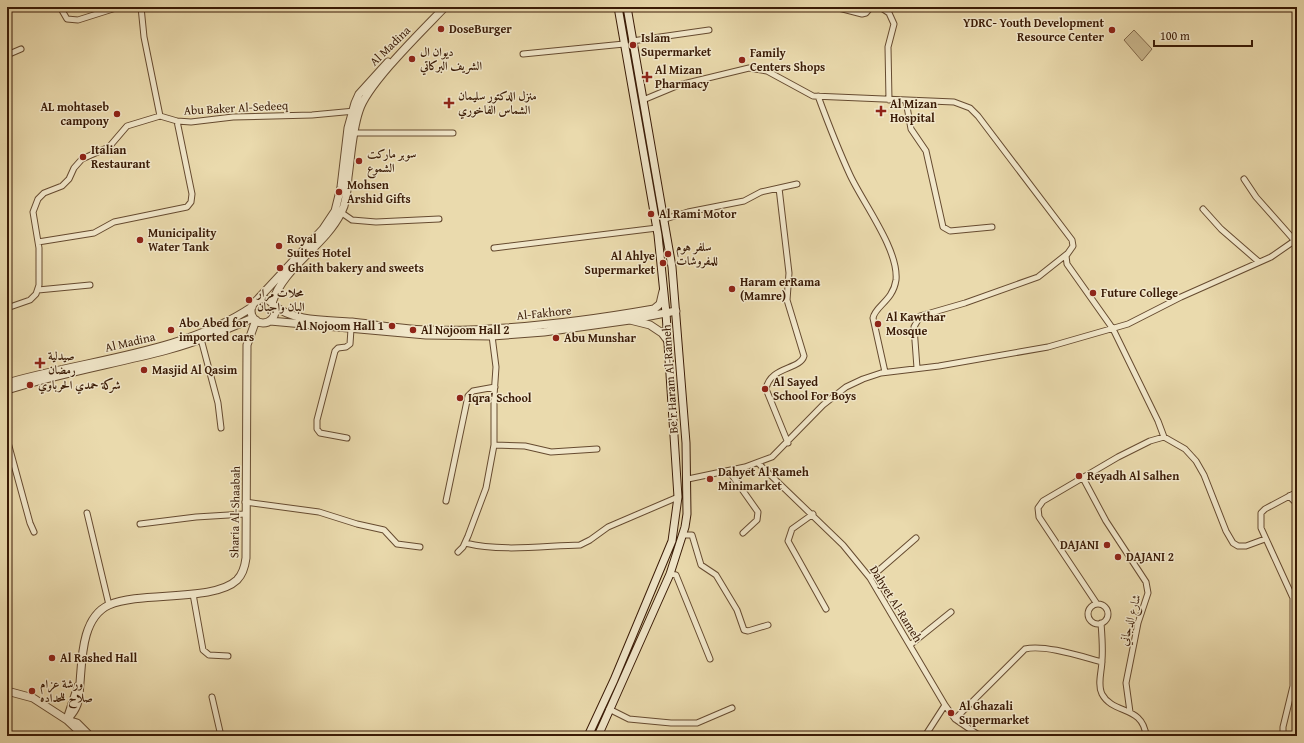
<svg xmlns="http://www.w3.org/2000/svg" width="1304" height="743" viewBox="0 0 1304 743" font-family="'Gentium Book Plus',Amiri,serif">
  <rect width="100%" height="100%" fill="#eadaad"/>
  <filter id="stains"><feTurbulence type="fractalNoise" baseFrequency=".005" numOctaves="4"/><feColorMatrix values="0 0 0 0 .2 0 0 0 0 .09 0 0 0 0 .02 0 0 0 .5 -.17"/></filter>
  <radialGradient id="worn" r=".72"><stop offset=".6" stop-color="#630" stop-opacity="0"/><stop offset="1" stop-color="#630" stop-opacity=".3"/></radialGradient>
  <path fill="#ccba91" stroke="#836a4c" d="M1134,30L1152,49L1142,61L1124,40Z"/>
  <g fill="none" stroke-linecap="round" stroke-linejoin="round">
    <g stroke="#664b30" stroke-width="7">
      <path id="minor" d="M60,7L67,19L78,20L119,7
        M141,7L144,37L160,116
        M835,7L862,14L866,13L871,7
        M880,7L889,13L894,24L888,47L889,100
        M632,41L709,30
        M523,54L624,44
        M7,55L21,49
        M818,96C828,123 838,149 850,175C863,203 899,250 896,280C893,301 875,306 873,318L885,372
        M643,100L679,85L749,68L767,71L813,96L954,102L970,108L978,116L1072,240L1073,246L1066,256L1067,264L1113,329L1158,421L1164,437
        M906,101L911,129L926,151L943,227L950,231L992,227
        M354,133H453
        M1244,179L1256,197L1295,241
        M779,188L789,273L787,300L804,356C800,370 770,366 766,389L788,443
        M1203,209L1221,229L1259,262
        M339,211L352,220L376,222L439,219
        M665,219L688,212L744,201L761,192L797,184
        M38,242L94,233L114,222L187,207L191,202L192,194L177,121
        M494,248L657,228
        M38,290L90,285
        M7,308L30,300L36,294L39,285V248L33,212L38,199L44,193L62,186L69,179L74,168L82,159L109,147L127,126L160,116L177,121L191,122L233,117L312,115L355,111
        M201,339L218,403L221,428
        M917,368L914,327L920,316L965,303L1038,277L1067,254
        M347,438L320,433L317,429V420L335,351L338,348L346,347L350,344L351,329
        M7,439L30,523L34,532
        M494,445L525,446L551,452L597,449
        M758,463L843,545L870,578L945,705L925,736
        M729,471L758,512L757,520L743,533
        M1083,478L1106,521L1146,582L1148,593L1138,623L1126,683L1130,712
        M688,479L745,467L772,457L823,405L846,387L863,379L881,373L939,366L1048,347L1128,324L1181,297L1271,257L1297,239
        M1289,496L1297,504
        M446,501L468,396L473,391L495,387
        M245,502L319,512L357,524L384,530L397,544L420,547
        M87,513L109,605
        M813,514L792,529L788,541L826,609
        M140,524L196,517L245,514
        M682,535H692L701,565L716,575L737,610L744,630L748,631L768,625
        M465,543C502,552 542,546 580,545L590,540L608,527L678,497
        M458,552L463,547L468,536L486,488L494,445V396L496,367L492,336
        M670,574L676,575L710,659
        M870,578L916,538
        M193,594L203,650L209,655L228,656
        M1097,604L1039,517L1038,508L1043,501L1118,457L1150,441L1164,437L1185,449L1196,461L1204,475L1226,531L1233,543L1238,546H1246L1265,539
        M1088 614a10 10 0 1 1 20 0a10 10 0 1 1-20 0Z
        M1101,623C1102,636 1103,648 1102,660C1102,671 1097,684 1102,694C1113,715 1143,705 1146,736
        M910,645L951,612
        M212,697L221,736
        M945,705L955,719L980,736
        M609,709L629,719L671,723H697L732,708
        M955,719L1025,649C1044,644 1083,657 1102,662
        M1283,736V727L1293,686V598L1261,528V513L1265,509L1297,492"/>
    </g>
    <g stroke="#664b30" stroke-width="9">
      <path id="tertiary" d="M251 311a12 12 0 1 1 24 0a12 12 0 1 1-24 0Z
        M256,301L323,229L335,211L341,187L348,128L355,103L359,94L388,62
        M272,303C284,266 324,247 341,213C347,202 347,189 348,177C351,156 352,132 359,111C367,84 423,30 445,7
        M273,305C294,322 326,320 352,322C377,325 402,329 427,330C503,332 580,322 654,309L660,304L663,291
        M634,319L676,311
        M270,321L426,335L492,336L544,332L630,320L650,325L662,333L668,341
        M7,383C86,360 184,353 252,307
        M7,390C60,373 114,364 167,350C197,342 225,330 253,318
        M7,691L33,698L67,720L77,723L90,736
        M68,716L78,686
        M67,720C70,716 74,712 76,707C80,700 79,691 80,683C82,658 82,617 109,605C141,591 214,602 237,580C243,574 245,566 246,558L247,345L256,320
        M67,720L84,736"/>
    </g>
    <g stroke="#3a1b06" stroke-width="9">
      <path id="secondary" d="M588,736L614,680L672,541L678,497L666,313L658,235L618,7
        M598,736L670,574L685,527L687,514L686,443L672,267L627,7"/>
    </g>
    <use href="#minor" stroke="#f1e7ca" stroke-width="5"/>
    <use href="#tertiary" stroke="#f1e7ca" stroke-width="7"/>
    <use href="#secondary" stroke="#f1e7ca" stroke-width="7"/>
  </g>
  <g fill="#8f2418" stroke="#f1e7ca" stroke-width="1.5">
    <circle cx="441" cy="29" r="4"/>
    <circle cx="1112" cy="30" r="4"/>
    <circle cx="633" cy="45" r="4"/>
    <circle cx="412" cy="59" r="4"/>
    <circle cx="742" cy="60" r="4"/>
    <path d="M645 71h4v4h4v4h-4v4h-4v-4h-4v-4h4z"/>
    <path d="M447 97h4v4h4v4h-4v4h-4v-4h-4v-4h4z"/>
    <path d="M879 105h4v4h4v4h-4v4h-4v-4h-4v-4h4z"/>
    <circle cx="117" cy="114" r="4"/>
    <circle cx="83" cy="157" r="4"/>
    <circle cx="359" cy="161" r="4"/>
    <circle cx="339" cy="192" r="4"/>
    <circle cx="651" cy="214" r="4"/>
    <circle cx="140" cy="240" r="4"/>
    <circle cx="279" cy="246" r="4"/>
    <circle cx="668" cy="254" r="4"/>
    <circle cx="663" cy="263" r="4"/>
    <circle cx="280" cy="268" r="4"/>
    <circle cx="732" cy="289" r="4"/>
    <circle cx="1093" cy="293" r="4"/>
    <circle cx="249" cy="300" r="4"/>
    <circle cx="878" cy="324" r="4"/>
    <circle cx="392" cy="326" r="4"/>
    <circle cx="171" cy="330" r="4"/>
    <circle cx="413" cy="330" r="4"/>
    <circle cx="556" cy="338" r="4"/>
    <path d="M38 357h4v4h4v4h-4v4h-4v-4h-4v-4h4z"/>
    <circle cx="144" cy="370" r="4"/>
    <circle cx="30" cy="385" r="4"/>
    <circle cx="765" cy="389" r="4"/>
    <circle cx="460" cy="398" r="4"/>
    <circle cx="1079" cy="476" r="4"/>
    <circle cx="710" cy="479" r="4"/>
    <circle cx="1107" cy="545" r="4"/>
    <circle cx="1118" cy="557" r="4"/>
    <circle cx="52" cy="658" r="4"/>
    <circle cx="32" cy="691" r="4"/>
    <circle cx="951" cy="713" r="4"/>
  </g>
  <g text-anchor="middle" stroke-width="3" stroke-linejoin="round" paint-order="stroke">
    <g font-size="12" font-weight="bold" fill="#3a1b06" stroke="#f1e7ca" text-anchor="start">
      <text x="1104" y="27" text-anchor="end">YDRC- Youth Development<tspan x="1104" dy="14">Resource Center</tspan></text>
      <text x="449" y="33">DoseBurger</text>
      <text x="641" y="42">Islam<tspan x="641" dy="14">Supermarket</tspan></text>
      <text x="420" y="56">ديوان ال<tspan x="420" dy="14">الشريف البركاتي</tspan></text>
      <text x="750" y="57">Family<tspan x="750" dy="14">Centers Shops</tspan></text>
      <text x="655" y="74">Al Mizan<tspan x="655" dy="14">Pharmacy</tspan></text>
      <text x="458" y="100">منزل الدكتور سليمان<tspan x="458" dy="14">الشماس الفاخوري</tspan></text>
      <text x="890" y="108">Al Mizan<tspan x="890" dy="14">Hospital</tspan></text>
      <text x="109" y="111" text-anchor="end">AL mohtaseb<tspan x="109" dy="14">campony</tspan></text>
      <text x="91" y="154">Italian<tspan x="91" dy="14">Restaurant</tspan></text>
      <text x="367" y="158">سوبر ماركت<tspan x="367" dy="14">الشموع</tspan></text>
      <text x="347" y="189">Mohsen<tspan x="347" dy="14">Arshid Gifts</tspan></text>
      <text x="659" y="218">Al Rami Motor</text>
      <text x="148" y="237">Municipality<tspan x="148" dy="14">Water Tank</tspan></text>
      <text x="287" y="243">Royal<tspan x="287" dy="14">Suites Hotel</tspan></text>
      <text x="676" y="251">سلفر هوم<tspan x="676" dy="14">للمفروشات</tspan></text>
      <text x="655" y="260" text-anchor="end">Al Ahlye<tspan x="655" dy="14">Supermarket</tspan></text>
      <text x="288" y="272">Ghaith bakery and sweets</text>
      <text x="740" y="286">Haram erRama<tspan x="740" dy="14">(Mamre)</tspan></text>
      <text x="257" y="297">محلات مرار<tspan x="257" dy="14">البان واجبان</tspan></text>
      <text x="1101" y="297">Future College</text>
      <text x="886" y="321">Al Kawthar<tspan x="886" dy="14">Mosque</tspan></text>
      <text x="179" y="327">Abo Abed for<tspan x="179" dy="14">imported cars</tspan></text>
      <text x="384" y="330" text-anchor="end">Al Nojoom Hall 1</text>
      <text x="421" y="334">Al Nojoom Hall 2</text>
      <text x="564" y="342">Abu Munshar</text>
      <text x="48" y="360">صيدلية<tspan x="48" dy="14">رمضان</tspan></text>
      <text x="152" y="374">Masjid Al Qasim</text>
      <text x="773" y="386">Al Sayed<tspan x="773" dy="14">School For Boys</tspan></text>
      <text x="38" y="389">شركة حمدي الحرباوي</text>
      <text x="468" y="402">Iqra' School</text>
      <text x="718" y="476">Dahyet Al Rameh<tspan x="718" dy="14">Minimarket</tspan></text>
      <text x="1087" y="480">Reyadh Al Salhen</text>
      <text x="1099" y="549" text-anchor="end">DAJANI</text>
      <text x="1126" y="561">DAJANI 2</text>
      <text x="60" y="662">Al Rashed Hall</text>
      <text x="40" y="688">ورشة عزام<tspan x="40" dy="14">صلاح للحداده</tspan></text>
      <text x="959" y="710">Al Ghazali<tspan x="959" dy="14">Supermarket</tspan></text>
    </g>
    <g font-size="12" fill="#3a1b06" stroke="#f1e7ca">
      <text transform="translate(390 46) rotate(-44)" y="4">Al Madina</text>
      <text transform="translate(236 108) rotate(-3)" y="4">Abu Baker Al-Sedeeq</text>
      <text transform="translate(544 313) rotate(-6)" y="4">Al-Fakhore</text>
      <text transform="translate(130 342) rotate(-13)" y="4">Al Madina</text>
      <text transform="translate(670 379) rotate(-94)" y="4">Be'r Haram Al-Rameh</text>
      <text transform="translate(235 512) rotate(-89)" y="4">Sharia Al-Shaabah</text>
      <text transform="translate(896 604) rotate(58)" y="4">Dahyet Al-Rameh</text>
      <text transform="translate(1130 620) rotate(-75)" y="4">شارع الدجاني</text>
    </g>
  </g>
  <rect width="1304" height="743" fill="none" stroke="#eadaad" stroke-width="24"/>
  <rect x="8" y="8" width="1288" height="727" fill="none" stroke="#3a1b06" stroke-width="2"/>
  <rect x="12" y="12" width="1280" height="719" fill="none" stroke="#3a1b06"/>
  <path d="M1154 40v6h98v-6" fill="none" stroke="#3a1b06" stroke-width="2"/>
  <text x="1160" y="40" font-size="12" fill="#3a1b06" stroke="#f1e7ca" stroke-width="3" paint-order="stroke">100 m</text>
  <rect width="100%" height="100%" filter="url(#stains)"/>
  <rect width="100%" height="100%" fill="url(#worn)"/>
</svg>
